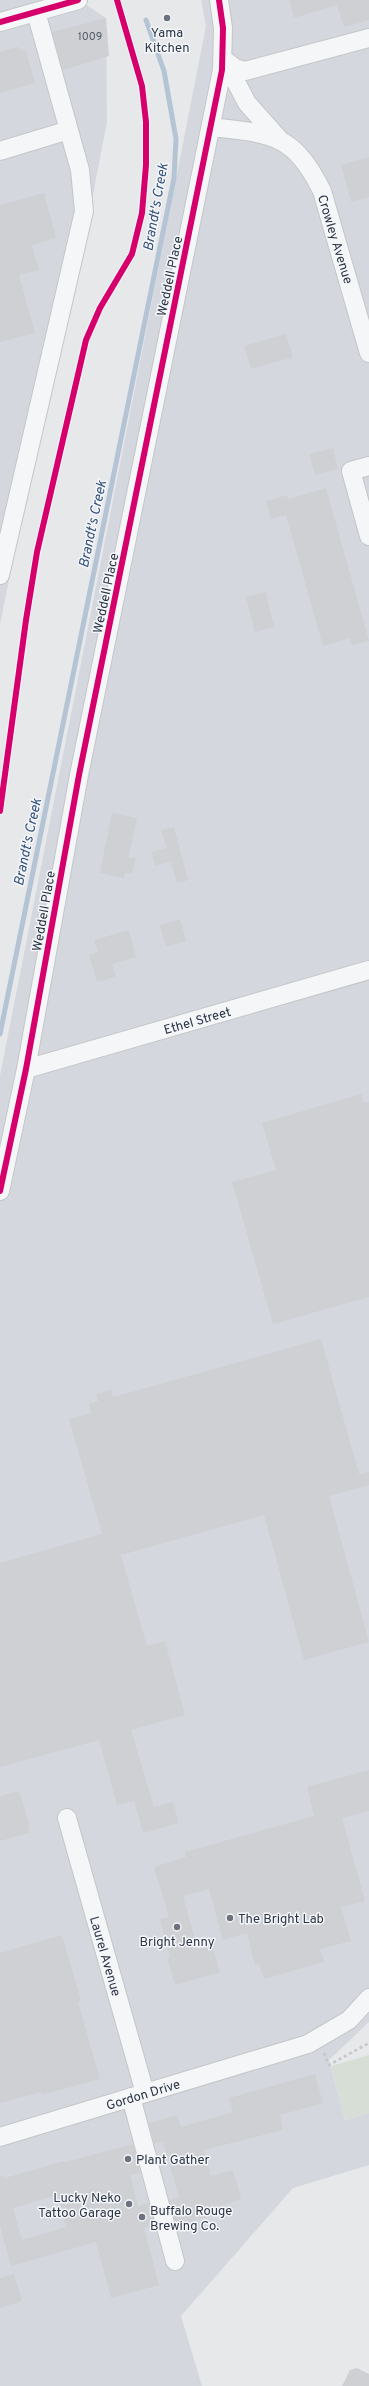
<svg xmlns="http://www.w3.org/2000/svg" width="369" height="2386" viewBox="0 0 369 2386" font-family="Overpass,sans-serif">
  <rect width="100%" height="100%" fill="#e6e8ea"/>
  <path fill="#d4d7dd" d="M0,0H79L106,18L107,122L75,287L53,364L0,624Z
    M201,0H369V2022L329,2060L345,2120L369,2113V2165L293,2188L181,2316L202,2386H0V1076L206,26Z"/>
  <path fill="#d6ded6" d="M369,2055V2113L345,2120L331,2066Z"/>
  <g fill="none" stroke-linecap="round" stroke-linejoin="round">
    <path stroke="#b4c4d5" stroke-width="5" d="M0,1034L174,178L176,139L164,71L146,20"/>
  </g>
  <path fill="#ced0d3" fill-rule="evenodd" d="M289,0H369V20L344,27L337,5L294,18Z
    M106,18L109,56L63,70L52,32Z
    M17,47L26,51L35,83L0,93V52Z
    M369,157V197L351,202L341,165Z
    M44,193L56,238L32,245L39,270L19,275L35,333L0,342V205Z
    M286,334L293,357L251,369L244,346Z
    M333,448L338,469L315,475L309,454Z
    M326,488L369,641L352,645L350,638L323,646L286,515L271,519L266,501L287,495L288,499Z
    M266,592L274,627L255,632L246,597Z
    M112,813L137,818L128,859L136,857L132,874L125,873L124,878L100,873L101,868H98L101,867Z
    M174,827L188,880L177,883L171,861L155,866L152,852L167,848L161,830Z
    M180,919L186,941L166,947L160,925Z
    M129,930L136,957L112,964L116,977L97,982L89,955L98,952L94,940Z
    M361,1094L364,1103L369,1102V1297L273,1324L232,1182L276,1170L262,1123Z
    M321,1339L359,1474L369,1472V1485L329,1496L369,1642L304,1660L264,1515L121,1555L147,1646L165,1641L185,1715L131,1730L154,1807L173,1802L179,1823L143,1833L134,1801L117,1805L99,1740L0,1767V1563L102,1534L69,1419L91,1413L89,1404L98,1401L96,1394L111,1390L113,1397Z
    M369,1770V1811L342,1818L365,1901L341,1907L351,1941L320,1949L324,1962L264,1979L259,1964L255,1965L247,1933L223,1940L209,1889L183,1896L198,1949L212,1945L220,1972L175,1985L167,1958L170,1957L160,1919L169,1917L154,1867L186,1857L185,1852L314,1816L307,1787Z
    M19,1791L30,1826L28,1827L29,1833L0,1841V1796Z
    M62,1935L81,2001L78,2002L100,2079L41,2095V2092L0,2103V1953Z
    M315,2074L323,2103L280,2115L283,2130L204,2150L211,2176L233,2170L241,2199L206,2211L207,2217L176,2225L169,2200L179,2197L163,2142L154,2144L149,2123L177,2115L181,2127L233,2112L229,2098Z
    M133,2144L140,2173L130,2175L138,2206L149,2203L155,2225L144,2228L159,2285L111,2298L96,2242L11,2266L0,2226V2176L4,2175L5,2178L64,2161L65,2162ZM57,2195L66,2227L22,2240L13,2208Z
    M14,2274L22,2301L0,2308V2278Z
    M357,2368L369,2374V2386H342L350,2370Z"/>
  <g fill="none" stroke-linecap="round" stroke-linejoin="round">
    <g stroke="#c4c6c8" stroke-width="20">
      <path id="minor" d="M0,22L78,0
        M223,59L235,68L245,71L369,38
        M225,61L247,103L279,139
        M211,127C272,134 293,133 322,191L369,353
        M0,151L69,130
        M369,466L351,471L369,536
        M0,575L84,211L80,170L36,12
        M26,1069L369,970
        M0,1191L26,1069L79,775L222,70L223,28L219,0
        M67,1818L145,2093
        M131,2097L175,2261
        M0,2137L308,2044L349,2020L369,1998"/>
    </g>
    <path stroke="#c5c6ca" stroke-width="2.5" stroke-dasharray="3 3" stroke-linecap="butt" d="M324,2053L329,2065L369,2043"/>
    <use href="#minor" stroke="#f5f6f7" stroke-width="18"/>
    <g stroke="#f4f6f9" stroke-width="8">
      <path id="cycleway" d="M0,22L78,0
        M0,811L26,620L37,552L86,340L100,308L132,254L142,213L146,165V122L142,86L117,0
        M0,1191L26,1069L79,775L222,70L223,28L219,0"/>
    </g>
    <use href="#cycleway" stroke="#d6006c" stroke-width="6"/>
  </g>
  <g fill="#6c737f" stroke="#f4f6f9" stroke-width="1.5">
    <circle cx="167" cy="18" r="4"/>
    <circle cx="230" cy="1918" r="4"/>
    <circle cx="177" cy="1927" r="4"/>
    <circle cx="128" cy="2159" r="4"/>
    <circle cx="129" cy="2204" r="4"/>
    <circle cx="142" cy="2217" r="4"/>
  </g>
  <g text-anchor="middle" stroke-width="3" stroke-linejoin="round" paint-order="stroke">
    <g font-size="11" fill="#545c69">
      <text x="90" y="40">1009</text>
    </g>
    <g font-size="13" fill="#2b3445" stroke="#f4f6f9" text-anchor="start">
      <text x="167" y="37" text-anchor="middle">Yama<tspan x="167" dy="15">Kitchen</tspan></text>
      <text x="238" y="1923">The Bright Lab</text>
      <text x="177" y="1946" text-anchor="middle">Bright Jenny</text>
      <text x="136" y="2164">Plant Gather</text>
      <text x="121" y="2202" text-anchor="end">Lucky Neko<tspan x="121" dy="15">Tattoo Garage</tspan></text>
      <text x="150" y="2215">Buffalo Rouge<tspan x="150" dy="15">Brewing Co.</tspan></text>
    </g>
    <g font-size="13" fill="#2b3445" stroke="#f4f6f9">
      <text transform="translate(336 239) rotate(73)" y="5">Crowley Avenue</text>
      <text transform="translate(169 276) rotate(-78)" y="5">Weddell Place</text>
      <text transform="translate(105 593) rotate(-78)" y="5">Weddell Place</text>
      <text transform="translate(43 911) rotate(-80)" y="5">Weddell Place</text>
      <text transform="translate(197 1020) rotate(-16)" y="5">Ethel Street</text>
      <text transform="translate(106 1956) rotate(74)" y="5">Laurel Avenue</text>
      <text transform="translate(143 2094) rotate(-17)" y="5">Gordon Drive</text>
    </g>
    <g font-size="14" font-style="italic" fill="#34527a" stroke="#f4f6f9">
      <text transform="translate(155 207) rotate(-80)" y="5">Brandt's Creek</text>
      <text transform="translate(92 524) rotate(-78)" y="5">Brandt's Creek</text>
      <text transform="translate(27 842) rotate(-78)" y="5">Brandt's Creek</text>
    </g>
  </g>
</svg>
